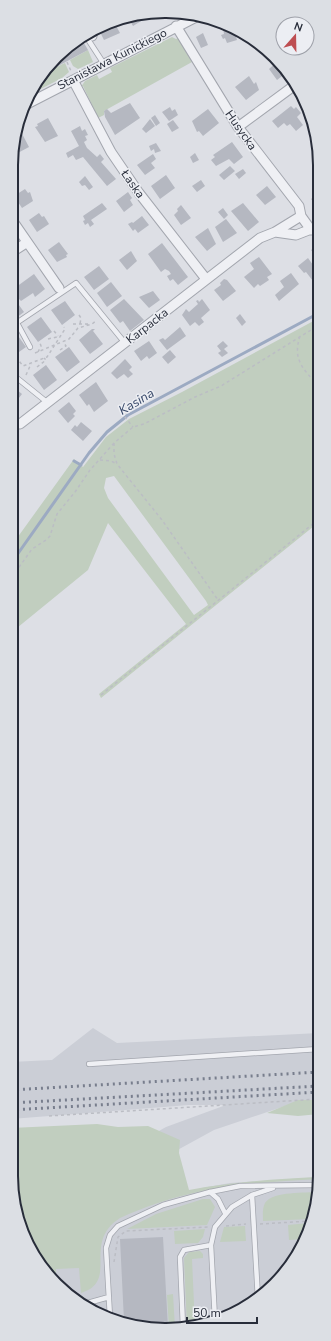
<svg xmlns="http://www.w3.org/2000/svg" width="331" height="1341" viewBox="0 0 331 1341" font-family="'Nunito Sans',sans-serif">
  <rect width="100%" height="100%" fill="#dddfe5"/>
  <path fill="#cbced6" d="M93,1028L117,1043L319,1033V1104L288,1105L214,1130L172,1153L88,1220L202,1188L230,1183L319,1177V1196L299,1253L260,1298L206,1325L155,1330L97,1314L49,1278L123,1151L166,1127L226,1105H189L11,1119V1062L52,1060Z"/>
  <path fill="#c1cebf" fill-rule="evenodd" d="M172,37L176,39L178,38L192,62L104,111V115L98,118L83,86L81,87L85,81L97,75L99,79L112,72L110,68Z
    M88,50L93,62L78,69L73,66L70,60Z
    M65,63L69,72L62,78L29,95C35,78 50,70 65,63Z
    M319,318V522L101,698L99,694L186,624L108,523L88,570L12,632V545L74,459L83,467L106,437L129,419L182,392ZM114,476L206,601L208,605L194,615L108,498L104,488L106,478Z
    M298,1100H319V1114L298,1116L267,1113Z
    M97,1124L118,1127L148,1126L180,1140L179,1153L189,1190C232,1182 275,1179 319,1177V1179C244,1183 189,1187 120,1218C81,1243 120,1281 81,1293L79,1268L56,1269V1283L49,1278L23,1234L11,1175V1128Z
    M319,1192L311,1219L263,1221C263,1215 262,1209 265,1203C273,1191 306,1193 319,1192Z
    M203,1199H210L215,1207L207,1225L127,1229L156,1214Z
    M309,1223L304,1239L289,1240L288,1225Z
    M245,1226L246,1241L220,1242L224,1227Z
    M205,1229L203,1237L198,1243L175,1244L174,1231Z
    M200,1251L203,1254V1258L192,1259L195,1326H187L184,1258L189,1252Z
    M173,1294L175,1328H169L167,1295Z"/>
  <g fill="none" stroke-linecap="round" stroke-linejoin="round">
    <path stroke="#9caac2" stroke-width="3" d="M74,461L81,465
      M12,562L89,453L107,432L128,415L319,313"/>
  </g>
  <path fill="#b5b8c1" d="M138,15H151L133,26L127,16Z
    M114,22L120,33L104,40L101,34L104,32L102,28Z
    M233,27L237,40L227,43L225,38L223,39L221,35L224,34L223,29Z
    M203,33L208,45L201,48L196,37Z
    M81,38L88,50L45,73L72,43Z
    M278,61L286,73L277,80L269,69Z
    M249,76L254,84L256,82L259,90L246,100L235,87Z
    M130,103L140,118L115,135L105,117L104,111L107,109L111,113Z
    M291,106L294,109L296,107L301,113L297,117L303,125L296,131L290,124L287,126L284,123L278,128L272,121Z
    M170,107L172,111L175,109L178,115L169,121L162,112Z
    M208,109L219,123L203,136L199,131L197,132L192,121Z
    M307,110L309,113L314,131L304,118L306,117L303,114Z
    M155,115L160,123L156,126L151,118Z
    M48,118L58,136L45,142L35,127L38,126L37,124Z
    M150,119L155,126L146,133L142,129Z
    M173,120L179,128L172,132L167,124Z
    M80,126L82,131L85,129L88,135L85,136L87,140L84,142L87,148L97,157L100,154L104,159L101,162L116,179L107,186L83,157L76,160L73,155L68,158L66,153L79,146L71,131Z
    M19,128L29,147L14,155L12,151V148L15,147L13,143Z
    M232,142L243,157L234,164L229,159L216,166L211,160L215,157L213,155Z
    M156,143L161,151L155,153L154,149L151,151L149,146Z
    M195,153L199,160L193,163L190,157Z
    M153,154L156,159L151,163L155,168L145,175L137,165Z
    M12,155L19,167L15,169L12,165Z
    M230,166L235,171L224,180L219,175Z
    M243,169L246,173L239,179L235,174Z
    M166,175L175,188L160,199L151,186Z
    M85,176L93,187L89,190L85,185L82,186L79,182Z
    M201,180L205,186L197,192L192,186Z
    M267,186L276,197L265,205L256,195Z
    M25,189L28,193L30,192L33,201L22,208L14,196Z
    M128,192L132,198L130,200L133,205L124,212L116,201Z
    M319,193V208L311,199Z
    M102,203L107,209L91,220L94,224L90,227L88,223L85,225L83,221L85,220L83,216Z
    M243,203L259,222L248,231L231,211Z
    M181,205L191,218L181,225L174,215L178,211L177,209Z
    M223,208L228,215L224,219L218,212Z
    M39,213L42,217L44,216L49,224L37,232L29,220Z
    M142,216L149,225L138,233L135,229L133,231L128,224L132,222L133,223Z
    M226,219L237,233L223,242L215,227Z
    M208,228L216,244L207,251L195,237Z
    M59,242L68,254L66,255L67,257L57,262L48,250Z
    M162,243L188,277L178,285L173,279L170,281L167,276L171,274L169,271L165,269L161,272L148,254Z
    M318,245L319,246V260L311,250Z
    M131,251L137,261L127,270L119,260Z
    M259,257L272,274L267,277L269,280L260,286L258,284L254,288L244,277L254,269L250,263Z
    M308,258L313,265L319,261V282L316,285L306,272L304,273L298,266Z
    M99,266L109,279L94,290L84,277Z
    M291,273L299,284L279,301L275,295L284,287L280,281Z
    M34,274L45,289L35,297L33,293L21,301L19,299L16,301L24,312L16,318L12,312V290Z
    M224,279L227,280L236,291L223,301L214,290L221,285L220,283Z
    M111,282L122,296L107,307L97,293Z
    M153,291L160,300L149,308L139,297Z
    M124,299L144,320L130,331L123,321L120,323L110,310Z
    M202,299L210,310L201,318L204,322L199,326L195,322L190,326L182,315L186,309L189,312L198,304L196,301L198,300L199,302Z
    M65,301L75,315L62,325L51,310Z
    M240,314L246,322L242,326L236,318Z
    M41,317L52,332L38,342L27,327Z
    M180,327L186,336L167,350L159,340L163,338L165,340Z
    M92,329H95L93,331L103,344L90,354L79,340Z
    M16,333L26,347L12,357V335Z
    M149,341L157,353L149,359L147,356L141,361L134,351Z
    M223,341L228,346L224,349L228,353L222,357L218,353L221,351L217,346Z
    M69,347L80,362L67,372L55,357Z
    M170,350L176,357L168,364L162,357Z
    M125,359L132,367L129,370L133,374L128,378L124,374L117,379L111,373Z
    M46,365L57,380L44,390L33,375Z
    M96,382L108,401L94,412L89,404L87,406L79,395Z
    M12,386L22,394L12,407Z
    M69,402L76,411L73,414L75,416L68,423L58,411Z
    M81,422L92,431L83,441L71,430L75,425L77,427Z
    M163,1237L168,1328L155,1330L124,1321L120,1239Z"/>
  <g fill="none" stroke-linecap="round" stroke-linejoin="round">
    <g stroke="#a3a6ae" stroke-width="6">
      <path id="lane" d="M89,41L104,64
        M17,323L30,347
        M12,326L76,283L125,343
        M12,374L48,403
        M89,1064L319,1049
        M210,1192L218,1199L225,1213
        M252,1195L258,1299
        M84,1304L109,1297
        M110,1317L106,1248L110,1235L118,1226L163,1205L210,1192L240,1186L319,1185
        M215,1320L211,1245L215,1227L232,1207L252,1195L273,1188
        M183,1327L180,1257L184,1250L211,1245"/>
    </g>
    <g stroke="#a3a6ae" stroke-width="11">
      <path id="street" d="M176,26L238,127L299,206L301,216L311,230
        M91,33L92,36
        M73,80L111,152L139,193L206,279
        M27,104L198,16
        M238,127L295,85
        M12,220L59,288
        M275,232L301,216
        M12,252L26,243
        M20,424L260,238L275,232L296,235L319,226"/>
    </g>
    <path stroke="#bbbdc4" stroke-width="1.5" stroke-dasharray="3 3" stroke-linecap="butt" d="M67,62L71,71
      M79,315L81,318L80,324
      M73,324H91
      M54,331L58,336
      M300,336C292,361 304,369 319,387
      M48,339L61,336
      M60,350L66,346L63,342
      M38,352L41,346L40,343
      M35,353L69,339L78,328L92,324L97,320
      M16,357L23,366L47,357L65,329L64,327
      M37,367L46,360L44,358
      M26,375L31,364
      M121,412L133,427
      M114,443V454L117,464L162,520L218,600
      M100,460L111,461L117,464
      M12,577L32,549L46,540L50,536L57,514L75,492L90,470L114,443L133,427L144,424L195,397L221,386L319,325
      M101,695L319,519
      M49,1116L319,1099
      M260,1224L310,1221
      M226,1226L246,1224
      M114,1262L118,1237L126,1231L208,1227"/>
    <use href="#lane" stroke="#eff0f4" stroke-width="4.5"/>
    <use href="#street" stroke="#eff0f4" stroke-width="9"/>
    <path stroke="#787e8d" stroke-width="3" stroke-dasharray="2 4" stroke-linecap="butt" d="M11,1090L319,1072
      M11,1103L319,1086
      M11,1110L319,1092"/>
  </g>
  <g text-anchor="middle" stroke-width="3" stroke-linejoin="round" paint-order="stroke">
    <g font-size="12" fill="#282d3a" stroke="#eceef3">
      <text transform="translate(112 59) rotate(-27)" y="4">Stanisława Kunickiego</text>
      <text transform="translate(241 130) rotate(55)" y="4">Husycka</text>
      <text transform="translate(133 184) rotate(55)" y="4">Łaska</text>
      <text transform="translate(147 326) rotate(-38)" y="4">Karpacka</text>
    </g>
    <g font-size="13" font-style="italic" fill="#374869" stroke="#eceef3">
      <text transform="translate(136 401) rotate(-31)" y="5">Kasina</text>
    </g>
  </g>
  <path d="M0 0H331V1341H0ZM165 18H166A147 147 0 0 1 313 165V1176A147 147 0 0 1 166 1323H165A147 147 0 0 1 18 1176V165A147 147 0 0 1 165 18Z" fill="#dcdfe4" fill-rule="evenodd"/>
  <path fill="none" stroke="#282d3a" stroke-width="2" d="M165 18H166A147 147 0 0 1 313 165V1176A147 147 0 0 1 166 1323H165A147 147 0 0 1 18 1176V165A147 147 0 0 1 165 18Z"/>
  <g transform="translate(295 36) rotate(20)"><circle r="19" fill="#eceef3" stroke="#9ea1a9"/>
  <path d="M0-3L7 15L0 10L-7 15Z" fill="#be4e52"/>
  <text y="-6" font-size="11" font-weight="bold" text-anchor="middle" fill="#282d3a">N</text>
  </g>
  <path d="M187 1317v6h70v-6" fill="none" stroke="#282d3a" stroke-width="2"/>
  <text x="193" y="1317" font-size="12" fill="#282d3a" stroke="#eceef3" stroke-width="3" paint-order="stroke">50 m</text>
</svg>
